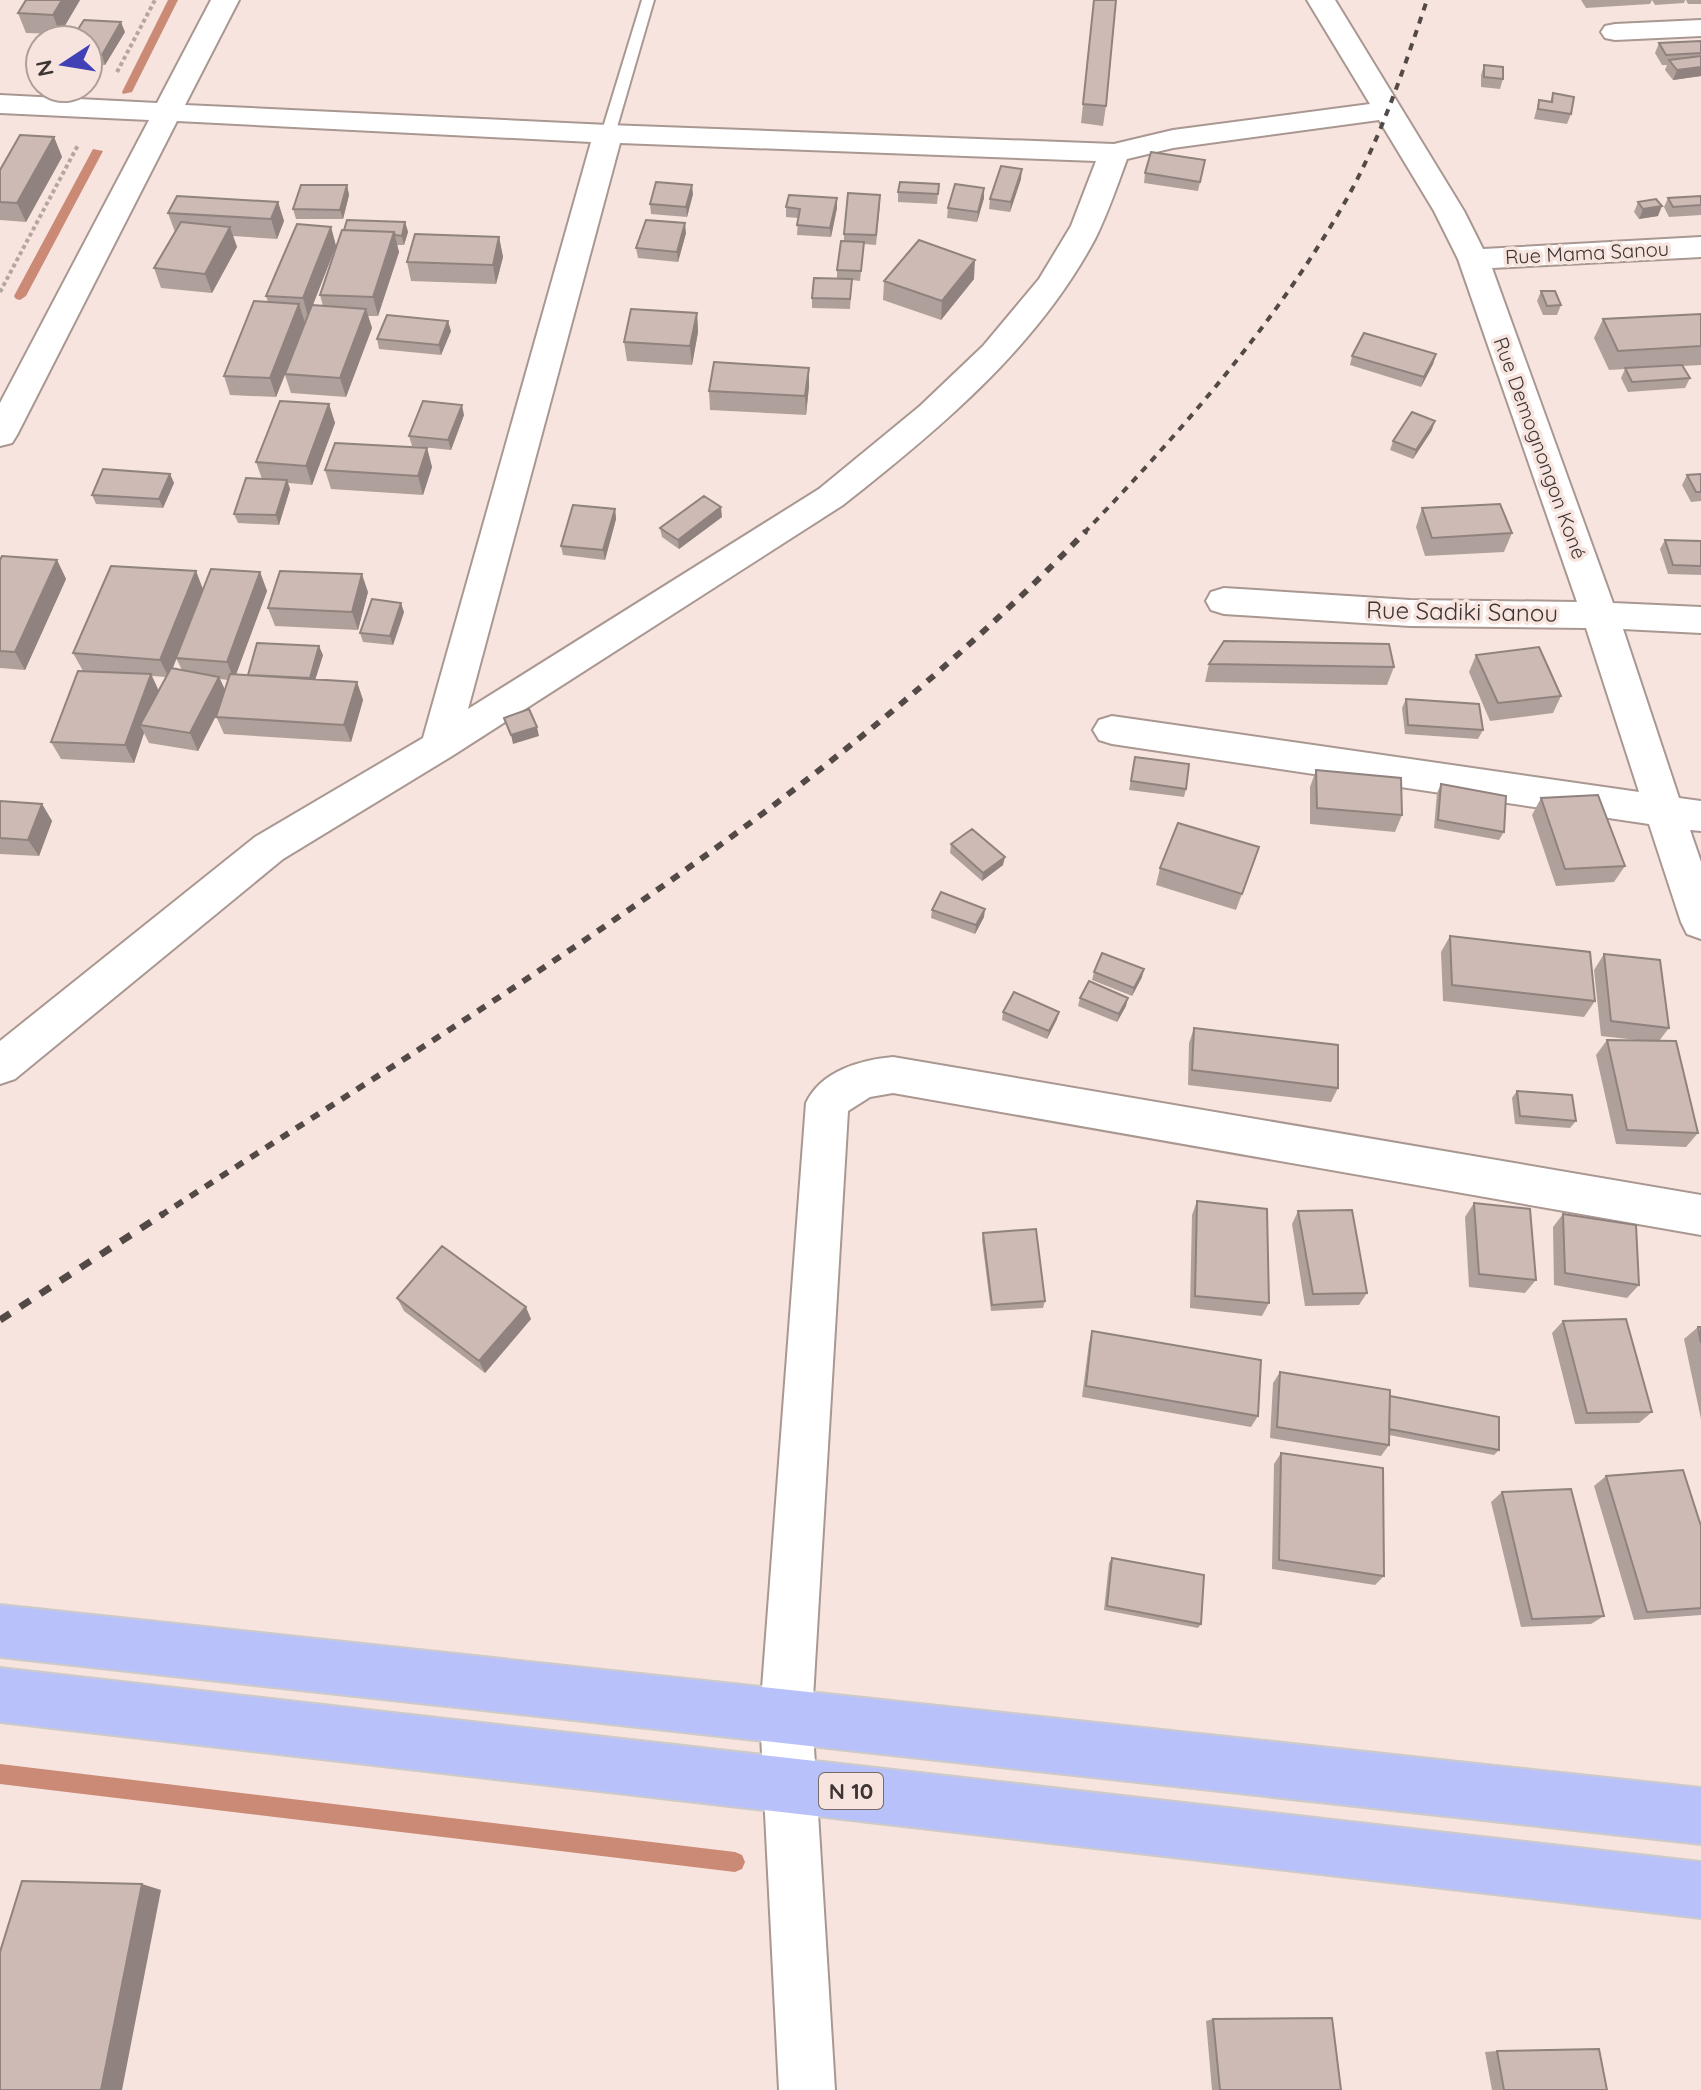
<svg xmlns="http://www.w3.org/2000/svg" width="1701" height="2090" viewBox="0 0 1701 2090" font-family="Quicksand,sans-serif">
  <rect width="100%" height="100%" fill="#f8e4de"/>
  <g fill="none" stroke-linecap="round" stroke-linejoin="round">
    <path fill="#cb8a76" fill-rule="evenodd" d="M168,0H178L132,92L123,94L122,92Z
      M93,149L103,151L26,296L20,300L16,299L14,296Z
      M0,1764L735,1852L742,1855L745,1862L742,1869L735,1872L0,1784Z"/>
    <g stroke="#a99791" stroke-width="4">
      <path id="lane" d="M642,0H654L615,134L603,137L601,134Z"/>
    </g>
    <g stroke="#a99791" stroke-width="4">
      <path id="street" d="M211,0H239L185,105L608,125L1114,144L1173,130L1370,104L1307,0H1335L1464,211L1483,249L1701,237V257L1492,268L1613,603L1701,607V633L1623,629L1679,798L1701,801V831L1690,830L1701,862V939L1687,934L1681,922L1649,824L1112,744L1099,740L1093,730L1099,720L1112,716L1639,792L1586,628L1410,626L1224,614L1211,610L1206,601L1211,592L1224,588L1410,600L1577,602L1458,259L1434,211L1379,120L1173,148L1127,159C1117,186 1108,213 1095,239C1037,348 938,430 843,505L452,756L283,859L15,1079L0,1084V1041L255,837L423,738L591,142L177,121L17,435L12,443L0,446V403L149,120L0,113V95L157,103ZM620,143L1096,161L1071,226L1039,279L983,346L920,406L819,489L468,709Z
        M1701,20V36L1615,40L1605,38L1601,32L1605,26L1615,24Z
        M893,1057L1701,1195V1235L893,1093L870,1097L848,1111L812,1715L835,2090H779L760,1715L806,1103C821,1071 860,1060 893,1057Z"/>
    </g>
    <g stroke="#cdcaca" stroke-width="4">
      <path id="primary" d="M0,1605L1701,1788V1844L0,1657Z
        M0,1668L1701,1862V1918L0,1722Z"/>
    </g>
    <path stroke="#b5a6a1" stroke-width="4" stroke-dasharray="4 3" stroke-linecap="butt" d="M117,72L155,0
      M0,292L78,145"/>
    <use href="#lane" fill="#fff" fill-rule="evenodd"/>
    <use href="#street" fill="#fff" fill-rule="evenodd"/>
    <use href="#primary" fill="#b9c1fb" fill-rule="evenodd"/>
    <path stroke="#534947" stroke-width="4" stroke-dasharray="7 7" stroke-linecap="butt" d="M1084,533C1180,433 1271,329 1341,209C1379,144 1403,71 1427,0"/>
    <path stroke="#534947" stroke-width="6" stroke-dasharray="9 9" stroke-linecap="butt" d="M160,1216C481,1007 819,810 1086,531"/>
    <path stroke="#534947" stroke-width="7" stroke-dasharray="12 12" stroke-linecap="butt" d="M0,1320L163,1214"/>
  </g>
  <path fill="#b0a09b" fill-rule="evenodd" d="M80,0L60,34L26,33L18,13Z
    M1094,0L1106,106L1103,126L1081,123Z
    M1581,0H1685L1684,3L1655,5L1652,0L1650,4L1586,8Z
    M1686,0H1701V4H1688Z
    M125,32L105,65L88,64V40Z
    M1701,41V76L1673,80L1665,70L1667,65H1662L1655,53L1659,43Z
    M1484,65L1503,79L1500,89L1481,87V75Z
    M1553,93L1571,114L1567,124L1534,119L1539,100L1550,102Z
    M54,137L62,157L26,222L0,220V170Z
    M1205,160L1198,191L1144,183L1145,173Z
    M1021,179L1010,212L989,209L990,199Z
    M939,184L937,204L898,202V192Z
    M347,185L349,195L343,219H296L293,209Z
    M984,188V198L977,222L947,218L948,208Z
    M693,194L687,217L651,214L650,204Z
    M1701,196V215L1669,217L1664,207L1668,198Z
    M278,202L284,221L277,239L233,236L237,247L212,293L161,288L154,268L175,232L168,213Z
    M1638,202L1658,216L1639,219L1634,212Z
    M880,205L876,245L864,244L860,281L852,280L850,309L812,308V298L837,279V270L844,241V234Z
    M786,207L837,208L831,237L797,235L798,218L786,217Z
    M405,222L408,232L404,245H397L399,252L378,316H368L372,328L346,397L291,393L285,375L276,397L230,395L224,376L268,302L266,296L331,227L336,246L313,305L323,306L320,295Z
    M686,233L678,262L638,258L636,248Z
    M499,237L503,257L496,284L411,281L407,262Z
    M974,279L941,320L883,300L884,281Z
    M1541,291L1561,305L1557,315H1543L1537,301Z
    M697,313L698,332L692,365L627,361L624,342Z
    M1701,314V365L1683,366L1690,378L1685,388L1628,392L1621,378L1625,369L1609,370L1594,338L1603,319Z
    M451,331L441,355L379,349L377,339Z
    M1436,354L1433,364L1421,387L1350,365L1352,356Z
    M809,368V386L806,415L710,410L709,391Z
    M329,404L335,423L312,485L288,483L290,489L279,525L238,523L234,514L262,479L256,462Z
    M464,415L451,450L412,446L409,436Z
    M1432,430L1413,459L1390,450L1393,441Z
    M427,448L432,467L423,495L331,489L325,470Z
    M170,474L174,483L163,508L96,504L92,495Z
    M1701,474V501L1691,502L1682,485L1687,475Z
    M1422,508L1512,533L1504,552L1425,556L1416,527Z
    M615,509L616,519L605,560L563,555L561,546Z
    M722,517L679,549L662,537L660,528Z
    M1665,540L1701,541V575L1668,574L1660,549Z
    M0,560H57L66,579L25,670L0,668Z
    M196,571L203,589L260,572L267,591L236,674L248,675L323,655L315,679L357,682L363,700L351,742L224,734L216,716L198,751L149,743L144,733L134,763L61,759L51,742L83,671L73,653ZM185,637L176,658L182,670L172,669ZM152,676L166,677L159,691ZM220,679L228,680L225,690Z
    M368,592L358,630L275,626L268,608Z
    M404,612L393,645L363,642L360,633Z
    M1476,655L1561,696L1553,713L1490,721L1469,672Z
    M1209,664L1394,667L1387,685L1205,682Z
    M1406,699L1483,730L1478,739L1405,734L1402,708Z
    M1135,757L1186,789L1184,797L1129,790Z
    M1316,770L1402,815L1395,832L1310,824V787Z
    M1441,784L1504,832L1499,840L1434,828L1437,793Z
    M1541,798L1625,866L1614,882L1556,886L1532,815Z
    M0,801L42,804L52,821L39,856L0,854Z
    M951,844L1003,865L982,881L950,853Z
    M1253,864L1236,910L1156,885L1160,868Z
    M932,910L984,917L975,934L931,918Z
    M1450,936L1595,1001L1584,1017L1443,1001L1441,952Z
    M1604,954L1669,1028L1659,1041L1698,1133L1686,1147L1616,1144L1596,1055L1607,1040H1637L1601,1036L1594,970Z
    M1094,972L1142,977L1132,996L1092,980Z
    M1080,998L1126,1006L1117,1022L1078,1006Z
    M1003,1012L1057,1019L1047,1039L1002,1020Z
    M1194,1028L1338,1088L1331,1102L1188,1085L1189,1043Z
    M1517,1091L1576,1121L1570,1128L1515,1124L1512,1098Z
    M1197,1201L1269,1303L1262,1316L1190,1308L1192,1215Z
    M1474,1203L1536,1280L1525,1293L1469,1287L1465,1217Z
    M1298,1211L1367,1293L1359,1305L1305,1306L1292,1224Z
    M1563,1214L1639,1285L1627,1298L1554,1285L1553,1227Z
    M983,1233L1045,1301L1043,1308L991,1311L982,1240Z
    M397,1298L531,1319L485,1373L404,1311Z
    M1563,1321L1652,1412L1639,1423L1575,1424L1552,1333Z
    M1698,1327H1701V1419L1684,1339Z
    M1092,1331L1258,1416L1251,1427L1082,1397L1089,1343Z
    M1280,1372L1390,1396L1499,1450L1494,1455L1389,1435V1445L1381,1456L1270,1438L1273,1383Z
    M1281,1453L1384,1576L1375,1585L1272,1569L1274,1464Z
    M1606,1476L1701,1526V1615L1634,1620L1594,1486Z
    M1502,1492L1604,1616L1591,1624L1521,1627L1491,1502Z
    M1112,1558L1201,1624L1198,1628L1104,1610L1109,1563Z
    M1213,2019L1341,2090H1212L1206,2021Z
    M1497,2051L1607,2090H1492L1485,2052Z"/>
  <path fill="#90827e" d="M62,0H80L60,34L53,15Z
    M121,22L125,32L105,65L102,55Z
    M1701,67V76L1673,80L1677,70Z
    M54,137L62,157L26,222L17,203Z
    M1022,169L1021,179L1010,212L1011,202Z
    M347,185L349,195L343,219L340,210Z
    M692,185L693,194L687,217L686,207Z
    M984,188V198L977,222L978,212Z
    M837,198V208L831,237L830,228Z
    M278,202L284,221L277,239L271,219Z
    M1662,206L1658,216L1639,219L1643,209Z
    M405,222L408,232L404,245L402,236Z
    M685,223L686,233L678,262L677,252Z
    M230,227L237,247L212,293L205,274Z
    M331,227L336,246L308,317L303,298Z
    M394,232L399,252L378,316L373,297Z
    M499,237L503,257L496,284L493,265Z
    M975,260L974,279L941,320L942,301Z
    M299,304L305,323L276,397L270,378Z
    M366,309L372,328L346,397L340,378Z
    M697,313L698,332L692,365L690,346Z
    M448,321L451,331L441,355L439,345Z
    M1436,354L1433,364L1421,387L1424,377Z
    M809,368V386L806,415L805,396Z
    M329,404L335,423L312,485L306,466Z
    M462,405L464,415L451,450L448,440Z
    M1435,421L1432,430L1413,459L1416,450Z
    M427,448L432,467L423,495L418,476Z
    M170,474L174,483L163,508L159,499Z
    M287,480L290,489L279,525L276,515Z
    M721,507L722,517L679,549L678,540Z
    M615,509L616,519L605,560L603,550Z
    M57,560L66,579L25,670L15,652Z
    M196,571L203,590L169,678L160,660Z
    M260,572L267,591L234,680L227,662Z
    M362,574L368,592L358,630L352,612Z
    M401,603L404,612L393,645L390,636Z
    M319,646L323,655L313,687L310,678Z
    M151,674L159,692L140,725L144,733L134,763L125,745Z
    M219,677L227,694L198,751L190,733Z
    M357,682L363,700L351,742L344,725Z
    M537,727L539,736L513,744L511,735Z
    M42,804L52,821L39,856L28,840Z
    M1005,857L1003,865L982,881L983,873Z
    M985,909L984,917L975,934L976,925Z
    M1144,969L1142,977L1132,996L1134,988Z
    M1128,998L1126,1006L1117,1022L1119,1014Z
    M1059,1012L1057,1019L1047,1039L1049,1031Z
    M526,1307L531,1319L485,1373L479,1361Z
    M142,1884L161,1890L122,2090H101Z"/>
  <path fill="#cdbab4" stroke="#90827e" stroke-width="2" d="M26,0H62L53,15L18,13Z
    M1094,0H1116L1106,106L1083,104Z
    M84,20L121,22L102,55L88,54V40H71Z
    M1701,41V53L1666,55L1659,43Z
    M1701,56V67L1677,70L1669,60Z
    M1484,65L1503,67V79L1484,77Z
    M1553,93L1574,97L1571,114L1538,109L1539,100L1552,102Z
    M20,135L54,137L17,203L0,202V170Z
    M1151,152L1205,160L1200,182L1145,173Z
    M1001,166L1022,169L1011,202L990,199Z
    M656,182L692,185L686,207L650,204Z
    M900,182L939,184L938,194L898,192Z
    M955,184L984,188L978,212L948,208Z
    M301,185H347L340,210L293,209Z
    M848,193L880,195L876,235L844,234Z
    M789,195L837,198L830,228L797,225L800,209L786,207Z
    M177,196L278,202L271,219L168,213Z
    M1701,196V205L1673,207L1668,198Z
    M1656,199L1662,206L1643,209L1638,202Z
    M347,220L405,222L402,236L395,235L394,232L344,230Z
    M646,220L685,223L677,252L636,248Z
    M181,222L230,227L205,274L154,268Z
    M297,224L331,227L303,298L266,296Z
    M342,230L394,232L373,297L320,295Z
    M415,234L499,237L493,265L407,262Z
    M919,240L975,260L942,301L884,281Z
    M841,241L864,242L861,271L837,270Z
    M814,278L852,279L850,299L812,298Z
    M1541,291H1555L1561,305L1547,306Z
    M254,301L299,304L270,378L224,376Z
    M312,305L366,309L340,378L285,374Z
    M631,309L697,313L690,346L624,342Z
    M1701,314V346L1618,351L1603,319Z
    M387,315L448,321L439,345L377,339Z
    M1364,333L1436,354L1424,377L1352,356Z
    M714,362L809,368L805,396L709,391Z
    M1682,365L1690,378L1632,382L1625,368Z
    M280,401L329,404L306,466L256,462Z
    M423,401L462,405L448,440L409,436Z
    M1412,412L1435,421L1416,450L1393,441Z
    M335,443L427,448L418,476L325,470Z
    M103,469L170,474L159,499L92,495Z
    M1701,474V492H1696L1687,475Z
    M246,478L287,480L276,515L234,514Z
    M704,496L721,507L678,540L660,528Z
    M1500,504L1512,533L1432,538L1422,508Z
    M573,505L615,509L603,550L561,546Z
    M1665,540L1701,541V566L1673,565Z
    M2,556L57,560L15,652L0,651V560Z
    M111,566L196,571L160,660L73,653Z
    M211,569L260,572L227,662L176,658Z
    M280,571L362,574L352,612L268,608Z
    M372,599L401,603L390,636L360,633Z
    M1224,641L1389,644L1394,667L1209,664Z
    M257,643L319,646L310,678L248,675Z
    M1539,647L1561,696L1498,703L1476,655Z
    M171,668L219,677L190,733L140,725Z
    M78,671L151,674L125,745L51,742Z
    M230,674L357,682L344,725L216,717Z
    M1406,699L1479,704L1483,730L1408,725Z
    M529,709L537,727L511,735L504,718Z
    M1135,757L1189,764L1186,789L1131,781Z
    M1316,770L1401,778L1402,815L1317,808Z
    M1441,784L1506,796L1504,832L1438,820Z
    M1598,795L1625,866L1565,869L1541,798Z
    M0,801L42,804L28,840L0,838Z
    M1178,823L1259,847L1242,894L1160,868Z
    M972,829L1005,857L983,873L951,844Z
    M941,892L985,909L976,925L932,910Z
    M1450,936L1590,952L1595,1001L1452,985Z
    M1102,953L1144,969L1134,988L1094,972Z
    M1604,954L1660,960L1669,1028L1611,1021Z
    M1089,981L1128,998L1119,1014L1080,998Z
    M1014,992L1059,1012L1049,1031L1003,1012Z
    M1194,1028L1338,1045V1088L1192,1070Z
    M1607,1040L1676,1041L1698,1133L1627,1130Z
    M1517,1091L1572,1095L1576,1121L1520,1116Z
    M1197,1201L1267,1209L1269,1303L1195,1296Z
    M1474,1203L1530,1209L1536,1280L1479,1274Z
    M1352,1210L1367,1293L1313,1294L1298,1211Z
    M1563,1214L1636,1225L1639,1285L1565,1273Z
    M1036,1229L1045,1301L992,1305L983,1233Z
    M442,1246L526,1307L479,1361L397,1298Z
    M1626,1319L1652,1412L1587,1413L1563,1321Z
    M1698,1327H1701V1343Z
    M1092,1331L1261,1360L1258,1416L1086,1386Z
    M1280,1372L1390,1390L1389,1445L1277,1427Z
    M1390,1396L1499,1417V1450L1389,1429Z
    M1281,1453L1383,1468L1384,1576L1279,1560Z
    M1683,1470L1701,1526V1608L1647,1612L1606,1476Z
    M1571,1489L1604,1616L1532,1619L1502,1492Z
    M1112,1558L1204,1575L1201,1624L1107,1606Z
    M22,1881L142,1884L101,2090H0V1952Z
    M1332,2018L1341,2090H1220L1213,2019Z
    M1599,2049L1607,2090H1504L1497,2051Z"/>
  <g text-anchor="middle" stroke-width="7" stroke-linejoin="round" paint-order="stroke">
    <g font-size="20" fill="#3d3533" stroke="#f8e4de">
      <text transform="translate(1587 253) rotate(-3)" y="7">Rue Mama Sanou</text>
      <text transform="translate(1540 448) rotate(70)" y="7">Rue Demognongon Koné</text>
    </g>
    <rect fill="#f8e4de" stroke="#756a66" stroke-width="2" x="819" y="1773" width="64" height="36" rx="6"/>
    <g font-size="22" font-weight="bold" fill="#3d3533">
      <text x="851" y="1799">N 10</text>
    </g>
    <g font-size="24" fill="#3d3533" stroke="#f8e4de">
      <text transform="translate(1462 612) rotate(1)" y="8">Rue Sadiki Sanou</text>
    </g>
  </g>
  <g transform="translate(64 64) rotate(258)"><circle r="38" fill="#f8e4de" stroke="#ad9e9a" stroke-width="2"/>
  <path d="M0-6L14 30L0 20L-14 30Z" fill="#4041b6"/>
  <text y="-12" font-size="22" font-weight="bold" text-anchor="middle" fill="#3d3533">N</text>
  </g>
</svg>
